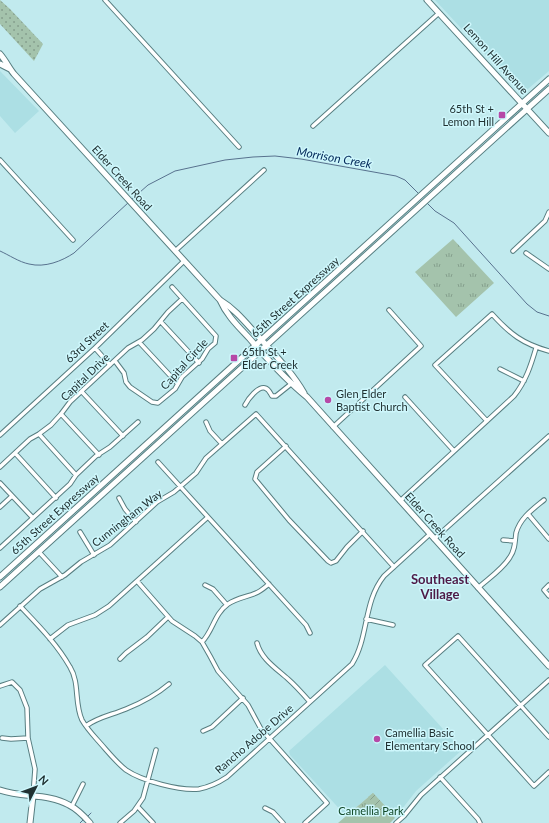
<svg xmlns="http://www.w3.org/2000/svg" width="549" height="823" viewBox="0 0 549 823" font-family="Lato,sans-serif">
  <defs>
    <pattern id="grass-dots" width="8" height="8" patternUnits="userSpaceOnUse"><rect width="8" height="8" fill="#a4c3ac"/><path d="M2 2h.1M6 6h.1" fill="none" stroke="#859f8d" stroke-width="1.8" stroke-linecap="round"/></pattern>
    <pattern id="park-tufts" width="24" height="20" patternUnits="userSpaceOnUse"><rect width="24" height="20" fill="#a4c3ac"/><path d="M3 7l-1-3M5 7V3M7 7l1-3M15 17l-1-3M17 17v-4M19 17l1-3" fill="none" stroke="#859f8d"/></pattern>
    <pattern id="garden-furrows" width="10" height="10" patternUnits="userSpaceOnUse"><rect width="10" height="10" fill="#a4c3ac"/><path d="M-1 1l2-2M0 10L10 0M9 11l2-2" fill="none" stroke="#859f8d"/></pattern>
  </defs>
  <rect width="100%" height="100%" fill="#c1eaee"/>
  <path fill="#acdfe4" d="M435,0H549V71L522,94Z
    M0,71L39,111L15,133L0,116Z
    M385,665L462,750L416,791L395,818L373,793L346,816L290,755L289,751Z"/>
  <path fill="url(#grass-dots)" d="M0,0L10,9L43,44L34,61L0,24Z"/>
  <path fill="url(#park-tufts)" d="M453,239L494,283L456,317L415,272Z
    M373,793L395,818L390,823H338Z"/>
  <path fill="url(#garden-furrows)" d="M373,793L388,809L387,813L385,815L368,797Z"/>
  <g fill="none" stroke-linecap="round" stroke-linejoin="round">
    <path stroke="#58728e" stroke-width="1" d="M131,200L148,185L175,171L225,160L253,157L275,156L301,159L396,176L405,180L419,194
      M426,202L435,211L454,223L527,304L537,312L549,316
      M0,251C9,255 19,262 29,264C45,268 62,261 74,253L129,202
      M87,817L91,813
      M80,823L84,819"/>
    <g stroke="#577e81" stroke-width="5.5">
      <path id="street" d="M105,0L239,147
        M313,126L439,13
        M0,160L73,240
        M175,251L264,170
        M513,251L545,221L549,212
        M526,253L549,269
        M161,322L199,363
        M139,342L178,384
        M95,348L110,365
        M115,361L124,373L126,382L130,387L152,402L158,403L175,389L182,377L202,359L208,349L215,343L216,336L172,287
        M500,369L524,381
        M82,392L123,436
        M405,397L454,451
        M245,405C248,399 258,386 265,388C269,389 270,393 272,396H276L291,384
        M61,414L99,455
        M487,421L435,365L492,314C510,334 523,344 549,351
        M206,422L210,431L222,444
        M333,427L421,346L389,310
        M39,434L76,475
        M0,435L95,348L184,261
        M286,446L257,472L255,479L289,520L328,561L331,563L336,561L347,547L363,531
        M15,453L56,498
        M158,462L306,625L310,633
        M0,467L30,439L39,434L51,425L61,414L70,402L128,348L142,340L154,329L168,312L182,299
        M0,483L33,518
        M119,498L125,509L136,522
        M400,501L514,396C526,381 531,365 536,348
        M0,507L12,496
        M528,514L549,539
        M80,532L94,555
        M434,539L549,436
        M503,540L515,541
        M0,548L70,484L76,475L96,456L110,447L138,422
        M39,552L62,577
        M137,581L172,621L195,636L202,642L210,656L218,671L248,705L261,729L327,803L305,823
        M205,585L213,589L227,605
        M549,585L544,590L549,596
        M478,588C489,578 503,569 510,557C515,550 515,542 516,533C520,518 533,509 544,500
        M20,606C38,625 57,644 70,667C80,683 74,703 82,720C87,729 94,736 101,744C109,753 117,763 126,770C142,781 180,791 199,789C209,787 218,783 227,777L352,664C369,637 363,602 384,576L430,534
        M366,619L393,625
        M0,625L40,589L65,575L81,562L110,545L157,502L174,492L196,473L206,458L256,414L394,567
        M50,639L68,625L95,615L109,606L208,517
        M202,642C213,631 214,614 228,604C237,598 247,597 256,593C261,591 265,587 269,584
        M257,643C261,659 277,669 288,679C296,686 303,694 310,702
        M120,659L126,653L147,637L168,617
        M0,686L12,682L20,690L27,708L28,738L35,769L33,796
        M86,726C98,717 112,715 126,709C141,703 156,695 169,684
        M203,731L212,727L243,698
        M549,737L458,636L425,665L534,786L549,772
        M2,738L11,739L28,738
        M440,777L478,819L480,823
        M72,806L83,784
        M138,807L153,823
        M265,808L273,812L283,823
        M120,823L134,811L143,798L156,750
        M396,823L404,816L421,795L549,680"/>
    </g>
    <g stroke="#577e81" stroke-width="7">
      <path id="secondary" d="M427,0L549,133
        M0,54C6,61 9,68 14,74L220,300C235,309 246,323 258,336C274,354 292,372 304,393
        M0,64L10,69
        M220,300C227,316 239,327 250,339C268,360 286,380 307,397L549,666
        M0,577L549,79
        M0,587L549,89
        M0,790C22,798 48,793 69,805C77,809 84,816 90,823
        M30,823L33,796"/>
    </g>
    <use href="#street" stroke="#fff" stroke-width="3.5"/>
    <use href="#secondary" stroke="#fff" stroke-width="5"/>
  </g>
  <g fill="#b649a7" stroke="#cef7fc" stroke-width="1.5">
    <rect x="498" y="111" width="8" height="8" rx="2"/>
    <rect x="230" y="354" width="8" height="8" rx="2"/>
    <circle cx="328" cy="400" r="4"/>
    <circle cx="377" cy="739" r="4"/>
  </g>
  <g text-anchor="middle" stroke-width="3" stroke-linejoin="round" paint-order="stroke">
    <g font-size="11" fill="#213233" stroke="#cef7fc">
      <text transform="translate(496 59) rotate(48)" y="4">Lemon Hill Avenue</text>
      <text transform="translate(122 178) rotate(48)" y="4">Elder Creek Road</text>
      <text transform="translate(295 297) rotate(-42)" y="4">65th Street Expressway</text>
      <text transform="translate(87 342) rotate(-43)" y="4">63rd Street</text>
      <text transform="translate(184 364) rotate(-48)" y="4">Capital Circle</text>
      <text transform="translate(85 377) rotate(-44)" y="4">Capital Drive</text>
      <text transform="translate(55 514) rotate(-42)" y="4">65th Street Expressway</text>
      <text transform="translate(127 518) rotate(-38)" y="4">Cunningham Way</text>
      <text transform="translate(435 525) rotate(48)" y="4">Elder Creek Road</text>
      <text transform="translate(254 739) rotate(-41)" y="4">Rancho Adobe Drive</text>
    </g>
    <g font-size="11" fill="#213233" stroke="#cef7fc" text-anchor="start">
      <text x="494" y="113" text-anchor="end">65th St +<tspan x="494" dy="13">Lemon Hill</tspan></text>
      <text x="242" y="356">65th St +<tspan x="242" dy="13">Elder Creek</tspan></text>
      <text x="336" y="398">Glen Elder<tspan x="336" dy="13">Baptist Church</tspan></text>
      <text x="385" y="737">Camellia Basic<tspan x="385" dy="13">Elementary School</tspan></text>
    </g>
    <g font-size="11" fill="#124827" stroke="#cef7fc">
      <text x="371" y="815">Camellia Park</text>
    </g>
    <g font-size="12" font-style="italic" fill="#002758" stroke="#cef7fc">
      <text transform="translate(334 158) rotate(10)" y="4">Morrison Creek</text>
    </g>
    <g font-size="13" font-weight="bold" fill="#4e1a47" stroke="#cef7fc">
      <text x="440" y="584">Southeast<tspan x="440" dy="15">Village</tspan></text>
    </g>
  </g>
  <g transform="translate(36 787) rotate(48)" stroke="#cef7fc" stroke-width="3" paint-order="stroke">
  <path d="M0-3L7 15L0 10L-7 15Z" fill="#213233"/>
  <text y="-6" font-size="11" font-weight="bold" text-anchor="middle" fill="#213233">N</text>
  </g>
</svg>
